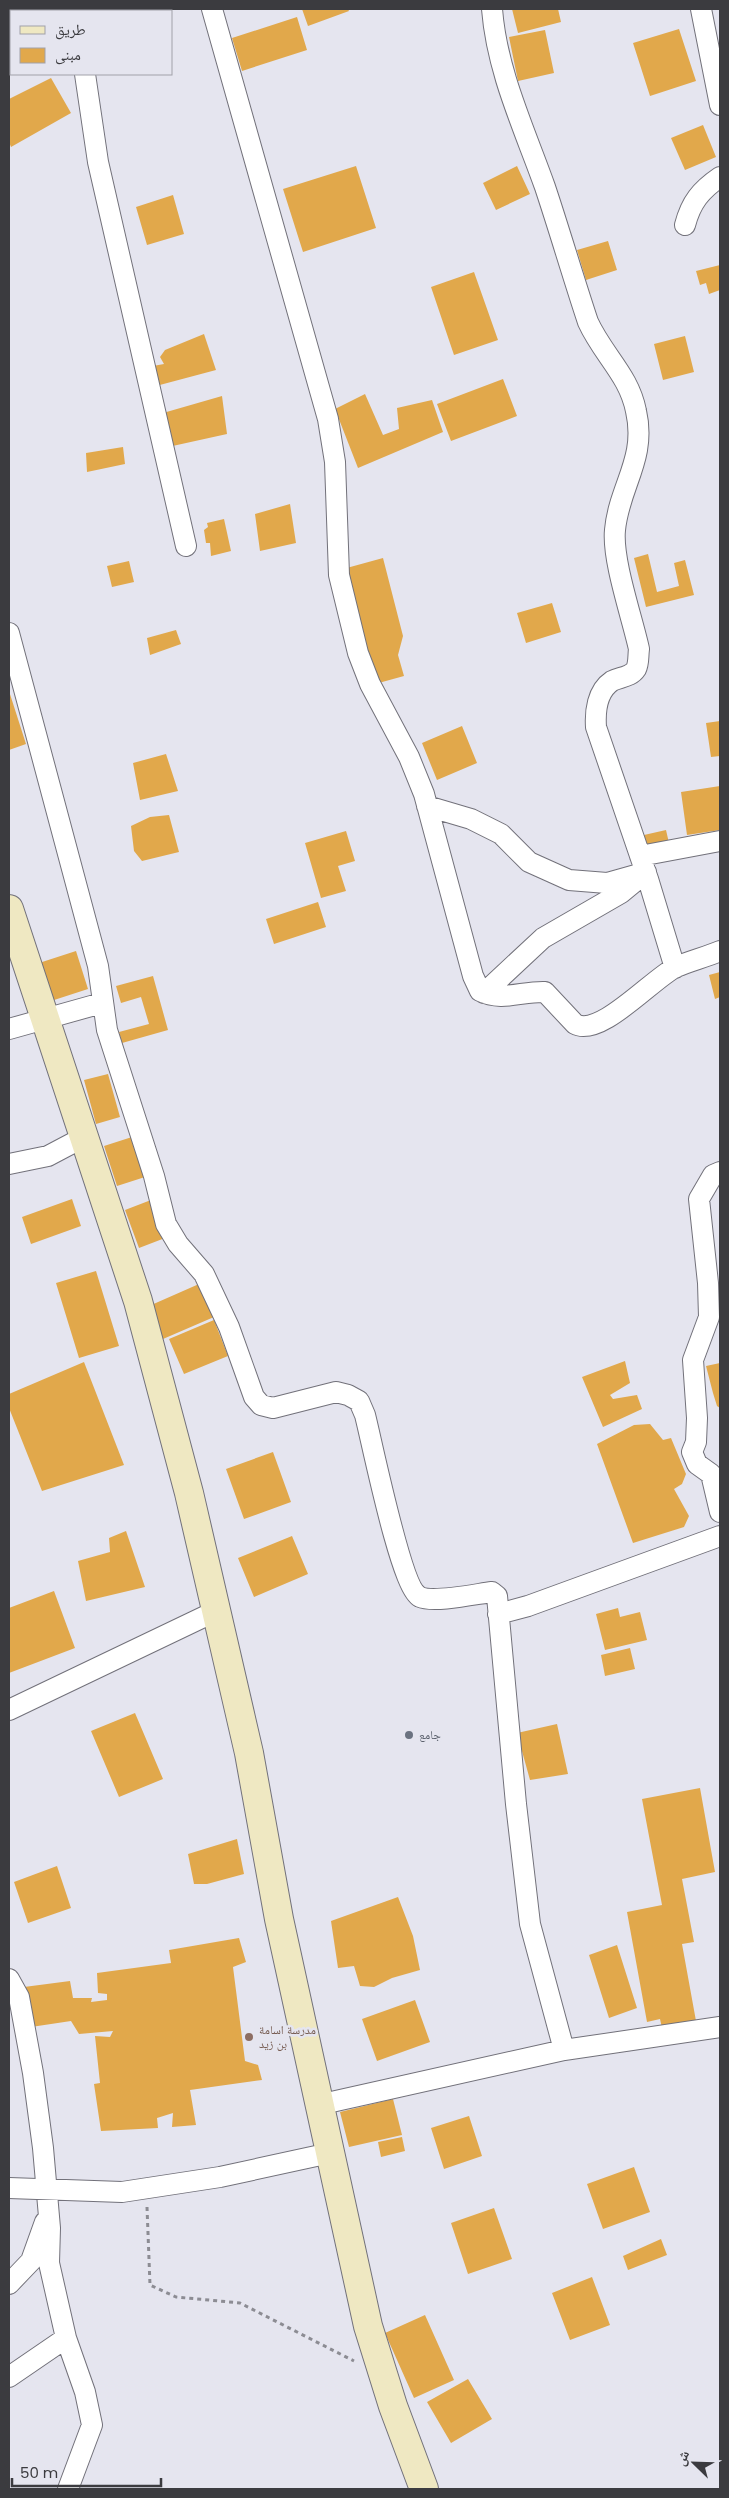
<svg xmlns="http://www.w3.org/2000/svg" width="729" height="2498" viewBox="0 0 729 2498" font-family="Poppins,'Noto Naskh Arabic',sans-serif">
  <rect width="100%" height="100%" fill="#e5e5ef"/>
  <path fill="#e1a84b" d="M302,9H348L349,11L308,26Z
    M512,9H558L561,22L518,33Z
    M297,17L307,50L242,71L232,38Z
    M679,29L696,81L650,96L633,43Z
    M545,30L554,73L518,81L509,37Z
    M51,78L71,113L11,147L9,142V99Z
    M703,125L716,157L685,170L671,138Z
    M356,166L376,228L303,252L283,189Z
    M517,166L530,194L496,210L483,183Z
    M173,195L184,234L147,245L136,207Z
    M608,241L617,270L586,280L577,250Z
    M720,265V290L709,294L706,283L700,285L696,271Z
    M474,272L498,340L454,355L431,287Z
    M204,334L216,370L156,386L153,366L164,364L160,357L165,350Z
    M685,336L694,372L663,380L654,344Z
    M503,379L517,416L451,441L437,404Z
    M365,394L383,435L399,429L397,408L432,400L443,432L358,468L335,409Z
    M222,396L227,434L168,447L163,413Z
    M123,447L125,464L87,472L86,453Z
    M290,504L296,543L260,551L255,514Z
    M224,519L231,551L211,556L210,543H206L204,530L208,527L207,523Z
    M648,554L657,592L679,586L674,563L685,560L694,595L646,607L634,558Z
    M383,558L403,636L398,655L404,676L375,684L343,569Z
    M129,561L134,582L112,587L107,566Z
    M552,603L561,632L526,643L517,613Z
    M176,630L181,644L150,655L147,638Z
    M9,691L26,744L9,750Z
    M720,721V756L711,757L706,723Z
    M462,726L477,763L437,780L422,743Z
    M166,754L178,791L140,800L133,763Z
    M720,786V830L687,835L681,792Z
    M169,815L179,852L142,861L134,851L131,826L150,817Z
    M666,830L669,843L647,848L644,835Z
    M346,831L355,861L338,866L346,891L321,898L305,843Z
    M318,902L326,927L274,944L266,919Z
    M76,951L88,989L51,1001L39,963Z
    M720,972V997L715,999L709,975Z
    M153,976L168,1030L122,1043L119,1032L149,1024L141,997L121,1003L116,986Z
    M108,1074L120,1117L96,1124L84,1080Z
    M132,1137L145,1177L117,1186L104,1146Z
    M72,1199L81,1226L31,1244L22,1217Z
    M151,1200L165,1238L139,1248L125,1210Z
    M96,1271L119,1346L79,1358L56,1283Z
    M199,1284L214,1317L163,1339L149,1306Z
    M214,1320L228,1356L184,1374L169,1339Z
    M625,1361L630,1383L610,1395L613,1399L637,1395L642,1409L603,1427L582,1377Z
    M84,1362L124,1465L42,1491L9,1408V1394Z
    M720,1363V1408L717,1406L713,1393L706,1366Z
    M650,1424L663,1440L671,1438L686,1474L682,1484L674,1489L689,1516L684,1527L633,1543L597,1444L634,1425Z
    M273,1452L291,1502L244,1519L226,1469Z
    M126,1531L145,1587L86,1601L78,1561L110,1552L109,1538Z
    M292,1536L308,1574L254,1597L238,1558Z
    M54,1591L75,1648L9,1673V1608Z
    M618,1608L620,1617L640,1612L647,1640L605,1650L596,1614Z
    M630,1648L635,1669L605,1676L601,1655Z
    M135,1713L163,1779L119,1797L91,1731Z
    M557,1724L568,1774L530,1780L517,1733Z
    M700,1788L715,1872L682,1879L694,1942L682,1944L696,2021L662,2028L660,2019L647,2022L627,1912L662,1905L642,1799Z
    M237,1839L244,1874L207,1884H194L188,1854Z
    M57,1866L71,1908L28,1923L14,1882Z
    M398,1897L413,1936L420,1970L392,1978L374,1987L360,1986L354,1966L338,1968L331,1921Z
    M239,1938L246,1962L233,1967L245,2061L258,2065L262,2080L190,2090L196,2125L172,2127L173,2113L157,2118L158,2128L101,2131L94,2084L100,2083L95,2036L110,2037L113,2031L79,2034L71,2021L31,2027L24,1987L70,1981L73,1998H92L91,2002L107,2000V1994L98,1993L97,1973L171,1963L169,1950Z
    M617,1945L637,2008L609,2018L589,1955Z
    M415,2000L430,2042L377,2061L362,2019Z
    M393,2099L402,2135L349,2147L340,2112Z
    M469,2116L482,2156L444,2169L431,2128Z
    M402,2137L405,2151L381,2157L378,2142Z
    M634,2167L650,2212L603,2229L587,2184Z
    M494,2208L512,2259L468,2274L451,2223Z
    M661,2239L667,2255L628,2270L623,2256Z
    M592,2277L610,2325L570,2340L552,2293Z
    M425,2315L454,2380L414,2398L385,2333Z
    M468,2379L492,2419L451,2443L427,2402Z"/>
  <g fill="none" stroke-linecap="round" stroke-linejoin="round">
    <g stroke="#72717a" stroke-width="22">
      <path id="street" d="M212,9L328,419L335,462L339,575L358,653L370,684L409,757L424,794L473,976L480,991C502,1002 522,991 545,992L575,1024C600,1038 652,979 676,967C690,961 706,957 720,951
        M492,9C497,72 524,128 545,187C560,232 573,277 588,322C603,355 629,375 636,411C647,459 619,486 615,530C612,560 632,617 639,649C638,656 639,663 636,669C631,677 620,677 612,681C597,691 595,712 596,727L648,879L675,968
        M701,9L720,105
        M85,74L98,162L186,546
        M685,225C691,202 701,190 720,177
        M9,633L98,966L107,1030L154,1176L166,1224L178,1244L204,1274L229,1327L254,1397L261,1405L273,1408L336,1392L348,1395L359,1401L365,1415C372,1442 401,1588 420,1597C434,1603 476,1594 492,1592L497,1596L516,1804L530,1924L564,2050
        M427,806L471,819L501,834L529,862L569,880L607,883L646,872
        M640,856L720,841
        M484,993L543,938L621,893L638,879
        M9,1029L102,1003
        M9,1164L48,1156L84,1137
        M720,1172L713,1175L699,1199L708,1283L709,1317L693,1360L697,1418L696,1442L692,1452L697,1464L711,1474L720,1512
        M498,1614L528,1606L720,1536
        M9,1710L216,1611
        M9,1979L19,1997L33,2073L43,2148L50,2228L49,2263L66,2338L85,2392L92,2425L68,2489
        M318,2105L564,2050L720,2027
        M9,2188L122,2192L220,2177L330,2153
        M9,2284L31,2261L45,2222
        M9,2377L66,2338"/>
    </g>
    <g stroke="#72717a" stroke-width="30">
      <path id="secondary" d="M83,11L88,9
        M9,55L11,53
        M9,909L138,1301L189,1493L249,1753L279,1919L368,2326L393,2406L424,2489"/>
    </g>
    <path stroke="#8c8c93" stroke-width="3" stroke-dasharray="4 4" stroke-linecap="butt" d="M147,2207L150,2285L176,2297L240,2303L354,2361"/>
    <use href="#street" stroke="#fff" stroke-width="20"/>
    <use href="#secondary" stroke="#efe8c2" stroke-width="28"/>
  </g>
  <circle fill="#6b7280" stroke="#e5e5ef" stroke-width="2" cx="409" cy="1735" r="5"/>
  <circle fill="#8d6e63" stroke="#e5e5ef" stroke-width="2" cx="249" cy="2037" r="5"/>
  <g text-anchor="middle" stroke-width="5" stroke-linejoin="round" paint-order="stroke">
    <g font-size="12" fill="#5b616d" stroke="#e5e5ef" text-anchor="start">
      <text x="419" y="1739">جامع</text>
    </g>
    <g font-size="12" fill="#785e54" stroke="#e5e5ef" text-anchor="start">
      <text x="259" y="2034">مدرسة اسامة<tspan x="259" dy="14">بن زيد</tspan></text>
    </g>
  </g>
  <rect width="729" height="2498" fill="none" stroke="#3b3b3f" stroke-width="20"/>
  <rect x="10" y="10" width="162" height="65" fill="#e5e5ef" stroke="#a1a1a9"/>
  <rect x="20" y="26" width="25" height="8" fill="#efe8c2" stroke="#a1a1a9"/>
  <text x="55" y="35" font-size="15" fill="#3b3b3f">طريق</text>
  <rect x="20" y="48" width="25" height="15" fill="#e1a84b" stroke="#a1a1a9"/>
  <text x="55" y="60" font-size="15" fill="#3b3b3f">مبنى</text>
  <g transform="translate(694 2463) rotate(293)" stroke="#e5e5ef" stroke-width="4" paint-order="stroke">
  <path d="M0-4L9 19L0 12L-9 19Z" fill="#3b3b3f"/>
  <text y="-8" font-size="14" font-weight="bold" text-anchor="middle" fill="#3b3b3f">ش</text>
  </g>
  <path d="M12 2478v8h149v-8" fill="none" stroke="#3b3b3f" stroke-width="2.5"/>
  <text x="20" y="2478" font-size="15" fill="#3b3b3f" stroke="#e5e5ef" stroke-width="4" paint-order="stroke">50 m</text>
</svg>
